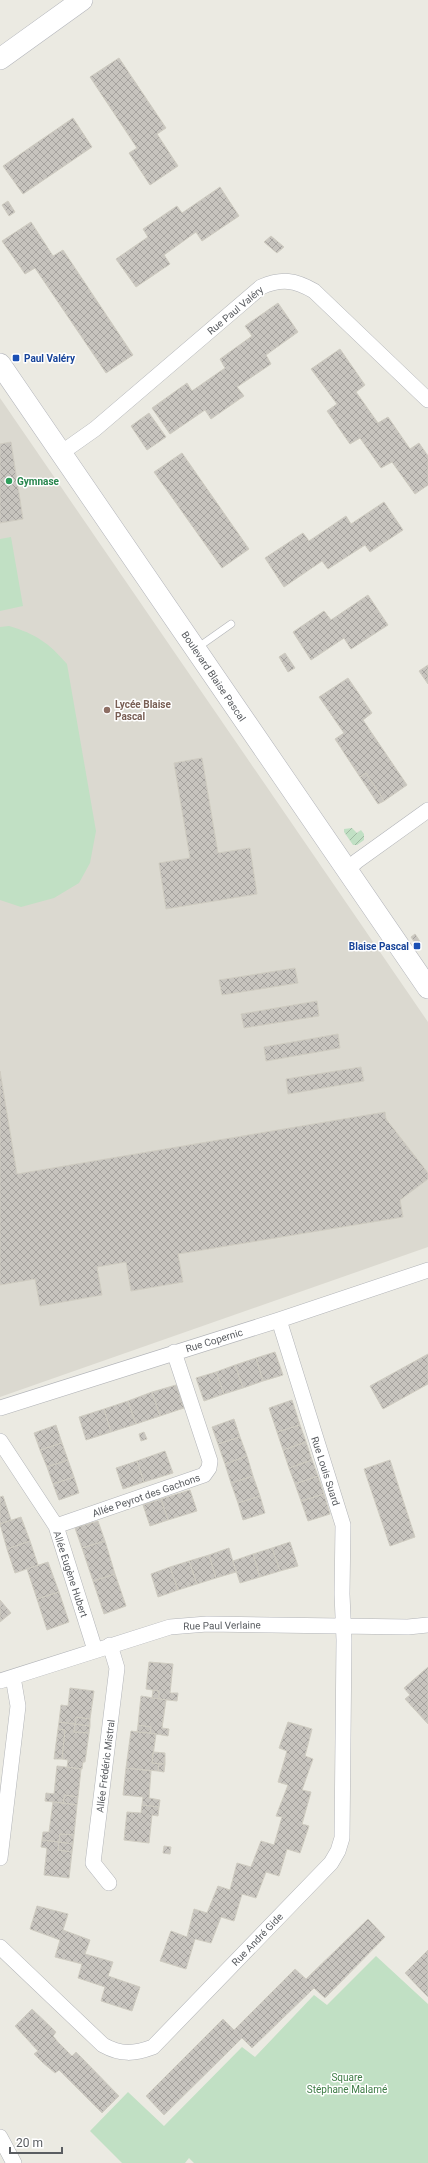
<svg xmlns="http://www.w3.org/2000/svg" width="428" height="2163" viewBox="0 0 428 2163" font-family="Roboto,sans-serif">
  <defs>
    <pattern id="garden-furrows" width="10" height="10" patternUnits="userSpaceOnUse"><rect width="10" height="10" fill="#c1e0c4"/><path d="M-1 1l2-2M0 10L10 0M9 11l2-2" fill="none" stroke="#a0b9a3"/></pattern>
    <pattern id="building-cross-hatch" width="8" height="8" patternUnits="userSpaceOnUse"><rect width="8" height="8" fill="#c7c4be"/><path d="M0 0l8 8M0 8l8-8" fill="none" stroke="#a5a29e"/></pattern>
  </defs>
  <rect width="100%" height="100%" fill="#ebeae2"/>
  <path fill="#dbd9d0" d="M0,398L428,1022V1247L0,1397Z"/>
  <path fill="#c1e0c4" d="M11,537L23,606L0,611V539Z
    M9,626C36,634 49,643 67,664L96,831L90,863L79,883L54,898L21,907L0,900V627Z
    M376,1956L428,2004V2163H194L189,2158L185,2163H122L90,2131L128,2092L164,2126L242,2047L255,2057L314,1995L327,2005Z"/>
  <path fill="url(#garden-furrows)" d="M352,828L357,833L361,830L364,834V840L357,845H353L344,832V829Z"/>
  <path fill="url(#building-cross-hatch)" stroke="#cfccc1" d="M119,58L166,128L157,134L178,166L150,185L129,153L137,148L90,77Z
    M73,118L92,147L23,194L3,166Z
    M220,187L239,216L202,241L196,232L164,255L170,264L136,287L116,259L148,237L143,229L177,206L182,213Z
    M8,201L15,212L9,216L2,205Z
    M31,222L53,256L63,250L133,355L106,373L35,268L25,274L2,241Z
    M271,236L284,247L277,253L264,242Z
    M278,303L298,332L266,355L271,364L237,387L244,396L211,419L205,410L170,434L152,408L187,383L192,391L225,368L220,359L252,336L245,326Z
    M340,349L365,385L356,392L378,423L388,417L410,449L419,443L428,456V485L415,494L392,462L381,468L360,438L350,444L327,411L337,404L311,369Z
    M149,413L166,437L147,450L131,426Z
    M11,442L23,519L0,523V444Z
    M182,453L249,549L222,568L154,472Z
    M384,502L403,530L370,552L365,545L328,569L322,561L284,587L265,558L303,533L309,541L346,516L351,524Z
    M368,595L388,625L351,649L344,638L311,660L293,632L324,611L331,620Z
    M285,653L295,668L288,672L279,657Z
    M428,665V684L419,671Z
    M348,678L372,713L363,720L407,785L384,801L366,773L360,777L335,739L344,733L319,697Z
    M202,758L218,853L250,848L257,894L166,909L159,863L190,858L174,763Z
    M366,773L384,801L378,804L360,777Z
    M415,934L421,943L417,946L411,937Z
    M295,968L298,983L222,995L219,980Z
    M317,1001L319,1016L244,1028L241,1014Z
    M338,1034L340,1048L266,1061L264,1047Z
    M361,1067L364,1081L288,1094L286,1079Z
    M0,1071L17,1174L385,1112L386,1119L428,1173V1179L400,1200L403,1217L178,1254L183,1282L131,1291L126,1262L97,1267L102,1295L40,1306L35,1279L0,1285Z
    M275,1352L283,1375L263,1381L256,1358Z
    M428,1354V1384L383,1409L370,1386Z
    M256,1358L263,1381L243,1388L235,1365Z
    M235,1365L243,1388L224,1394L216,1372Z
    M216,1372L224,1394L204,1401L196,1378Z
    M176,1385L184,1408L160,1416L152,1392Z
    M152,1392L160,1416L136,1424L128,1401Z
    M292,1400L300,1425L277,1432L269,1408Z
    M128,1401L136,1424L111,1432L104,1409Z
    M104,1409L111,1432L86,1440L79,1417Z
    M234,1419L240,1437L218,1444L212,1427Z
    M56,1425L62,1443L40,1450L34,1433Z
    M300,1425L306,1442L283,1450L277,1432Z
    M144,1432L147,1439L141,1441L139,1434Z
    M240,1437L247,1456L225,1464L218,1444Z
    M306,1442L312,1460L289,1468L283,1450Z
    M62,1443L68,1460L47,1467L40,1450Z
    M165,1451L173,1473L144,1482L137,1461Z
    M247,1456L253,1476L231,1483L225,1464Z
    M68,1460L74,1477L53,1484L47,1467Z
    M312,1460L318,1476L295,1484L289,1468Z
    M390,1460L415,1537L390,1546L364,1469Z
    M137,1461L144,1482L123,1489L116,1468Z
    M253,1476L260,1496L238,1503L231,1483Z
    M318,1476L324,1494L301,1501L295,1484Z
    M74,1477L79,1493L59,1500L53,1484Z
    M190,1490L197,1511L168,1520L161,1499Z
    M324,1494L330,1514L308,1521L301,1501Z
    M3,1496L11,1520L0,1524V1497Z
    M260,1496L265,1513L243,1520L238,1503Z
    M161,1499L168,1520L150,1526L143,1505Z
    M21,1517L30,1541L7,1549L0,1524Z
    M98,1521L105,1541L82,1548L75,1528Z
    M30,1541L38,1565L15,1573L7,1549Z
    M105,1541L115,1574L93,1581L82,1548Z
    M290,1542L298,1566L280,1571L272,1548Z
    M229,1548L236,1572L216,1578L209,1555Z
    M272,1548L280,1571L260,1577L253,1554Z
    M253,1554L260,1577L240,1583L233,1561Z
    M209,1555L216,1578L197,1584L189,1561Z
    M189,1561L197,1584L178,1590L170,1567Z
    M48,1562L59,1592L37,1599L27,1569Z
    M170,1567L178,1590L158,1597L151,1574Z
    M115,1574L126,1606L104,1614L93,1581Z
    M59,1592L69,1622L47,1630L37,1599Z
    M0,1600L11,1613L0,1622Z
    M149,1662L173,1664L170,1693H178L177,1701L159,1699V1691L146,1689Z
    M428,1667V1724L405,1699L410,1695L404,1688Z
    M70,1688L94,1691L90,1719L76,1717L75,1724L59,1722L61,1705L68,1706Z
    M153,1690L159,1691V1699L152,1698Z
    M141,1696L166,1700L162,1728L169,1729L168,1736L150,1733L151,1727L138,1725Z
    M76,1717L90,1719V1726L75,1724Z
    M59,1722L75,1724L74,1732L89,1733L85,1762H83L82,1769L67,1767L68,1760L62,1759L65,1730L58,1729Z
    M288,1722L312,1729L305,1756L313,1759L302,1790L311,1792L302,1824L309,1826L300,1853L287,1849L279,1876L266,1872L256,1898L242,1894L234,1921L221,1917L211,1943L195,1939L186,1969L160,1961L171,1931L187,1937L194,1909L207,1913L218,1886L230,1890L237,1863L251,1867L261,1841L274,1845L282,1817L276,1816L288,1785L278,1782L287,1751L279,1748Z
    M75,1724L90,1726L89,1733L74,1732Z
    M138,1725L151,1727L150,1733L137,1732Z
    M58,1729L65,1730L62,1759H54Z
    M131,1731L156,1734L152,1763L159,1764L158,1771L126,1768Z
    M153,1752L165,1753V1764L152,1763Z
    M159,1764H165L164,1772L158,1771Z
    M57,1766L81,1769L78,1797L65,1795L63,1803L45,1801L46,1793L54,1794Z
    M126,1768L151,1771L149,1798L160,1800L159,1807L142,1805L143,1797L123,1795Z
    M65,1795L78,1797L77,1805L63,1803Z
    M53,1802L77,1805L74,1835L60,1834L59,1842L42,1840L43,1832H49Z
    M142,1805L159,1807L158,1816L152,1815L149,1843L124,1840L127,1812L141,1813Z
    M60,1834L74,1835L73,1844L59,1842Z
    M42,1840L59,1842L58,1850L72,1852L69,1878L44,1875L47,1848L41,1847Z
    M59,1842L73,1844L72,1852L58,1850Z
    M164,1846L171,1847L170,1854L163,1853Z
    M37,1906L68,1914L63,1930L90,1940L85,1954L113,1962L108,1976L140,1987L132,2011L101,2001L105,1987L78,1978L82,1964L55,1957L60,1940L30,1929Z
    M368,1919L385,1937L325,1998L314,1988L252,2048L242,2038L164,2115L146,2096L223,2019L234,2030L295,1969L306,1979Z
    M428,1950V1997L405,1973Z
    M32,2009L56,2032L53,2036L58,2042L72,2056L76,2052L119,2096L102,2113L59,2070L55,2073L42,2062L34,2054L38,2051L15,2026Z"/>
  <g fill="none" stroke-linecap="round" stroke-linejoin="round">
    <g stroke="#b2b4b8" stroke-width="8">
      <path id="lane" d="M197,648L231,624"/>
    </g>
    <g stroke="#b2b4b8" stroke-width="16">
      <path id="street" d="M61,453L95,429L261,287C282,278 295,280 314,291L428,400
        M347,870L357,861L428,810
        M0,1408L279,1320L428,1270
        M0,1441L56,1526L95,1650
        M56,1526L204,1475L209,1468L210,1461L174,1352
        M0,1681L170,1627L207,1624L408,1627L428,1625
        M0,1858L18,1706L13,1677
        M109,1883L93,1863L117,1668L110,1645
        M0,1947L103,2045C121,2055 134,2054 153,2047L331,1863L338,1851L342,1838L344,1640L342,1594L343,1525L279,1320
        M0,2137L14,2163"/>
    </g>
    <g stroke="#b3b5bb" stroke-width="22">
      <path id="secondary" d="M0,59L82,0
        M0,364L428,988"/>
    </g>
    <use href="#lane" stroke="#fff" stroke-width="7"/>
    <use href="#street" stroke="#fff" stroke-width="15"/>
    <use href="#secondary" stroke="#fff" stroke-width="21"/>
  </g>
  <g fill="#1a4fb4" stroke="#fff" stroke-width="1.5">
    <rect x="12" y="354" width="8" height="8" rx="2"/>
    <rect x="413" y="942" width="8" height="8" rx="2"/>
  </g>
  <circle fill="#2e9e5b" stroke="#fff" stroke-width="1.5" cx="9" cy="481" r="4"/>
  <circle fill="#8d6e63" stroke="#fff" stroke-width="1.5" cx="107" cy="710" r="4"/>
  <g text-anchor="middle" stroke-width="3" stroke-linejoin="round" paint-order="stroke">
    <g font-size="10" fill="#5a5d61" stroke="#fff">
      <text transform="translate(235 310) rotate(-40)" y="4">Rue Paul Valéry</text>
      <text transform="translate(214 676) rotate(56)" y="4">Boulevard Blaise Pascal</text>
      <text transform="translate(214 1340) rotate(-17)" y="4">Rue Copernic</text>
      <text transform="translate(326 1471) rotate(72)" y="4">Rue Louis Suard</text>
      <text transform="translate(146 1495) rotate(-19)" y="4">Allée Peyrot des Gachons</text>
      <text transform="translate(71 1574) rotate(72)" y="4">Allée Eugène Hubert</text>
      <text transform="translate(222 1625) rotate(-1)" y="4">Rue Paul Verlaine</text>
      <text transform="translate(105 1766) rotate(-83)" y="4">Allée Frédéric Mistral</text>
      <text transform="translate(257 1939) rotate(-46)" y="4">Rue André Gide</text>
    </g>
    <g font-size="10" font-weight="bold" fill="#164399" stroke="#fff" text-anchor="start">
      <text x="24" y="362">Paul Valéry</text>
      <text x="409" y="950" text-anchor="end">Blaise Pascal</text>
    </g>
    <g font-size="10" font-weight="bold" fill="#27864d" stroke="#fff" text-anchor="start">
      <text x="17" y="485">Gymnase</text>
    </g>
    <g font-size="10" font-weight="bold" fill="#785e54" stroke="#fff" text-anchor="start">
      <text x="115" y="708">Lycée Blaise<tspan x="115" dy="12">Pascal</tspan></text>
    </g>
    <g font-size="10" fill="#3e7c46" stroke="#fff">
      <text x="347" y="2081">Square<tspan x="347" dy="12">Stéphane Malamé</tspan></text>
    </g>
  </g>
  <path d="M10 2147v6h52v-6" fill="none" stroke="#5a5d61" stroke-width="2"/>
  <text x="16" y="2147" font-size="12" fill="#5a5d61" stroke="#ffffff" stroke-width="3" paint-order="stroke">20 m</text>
</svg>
